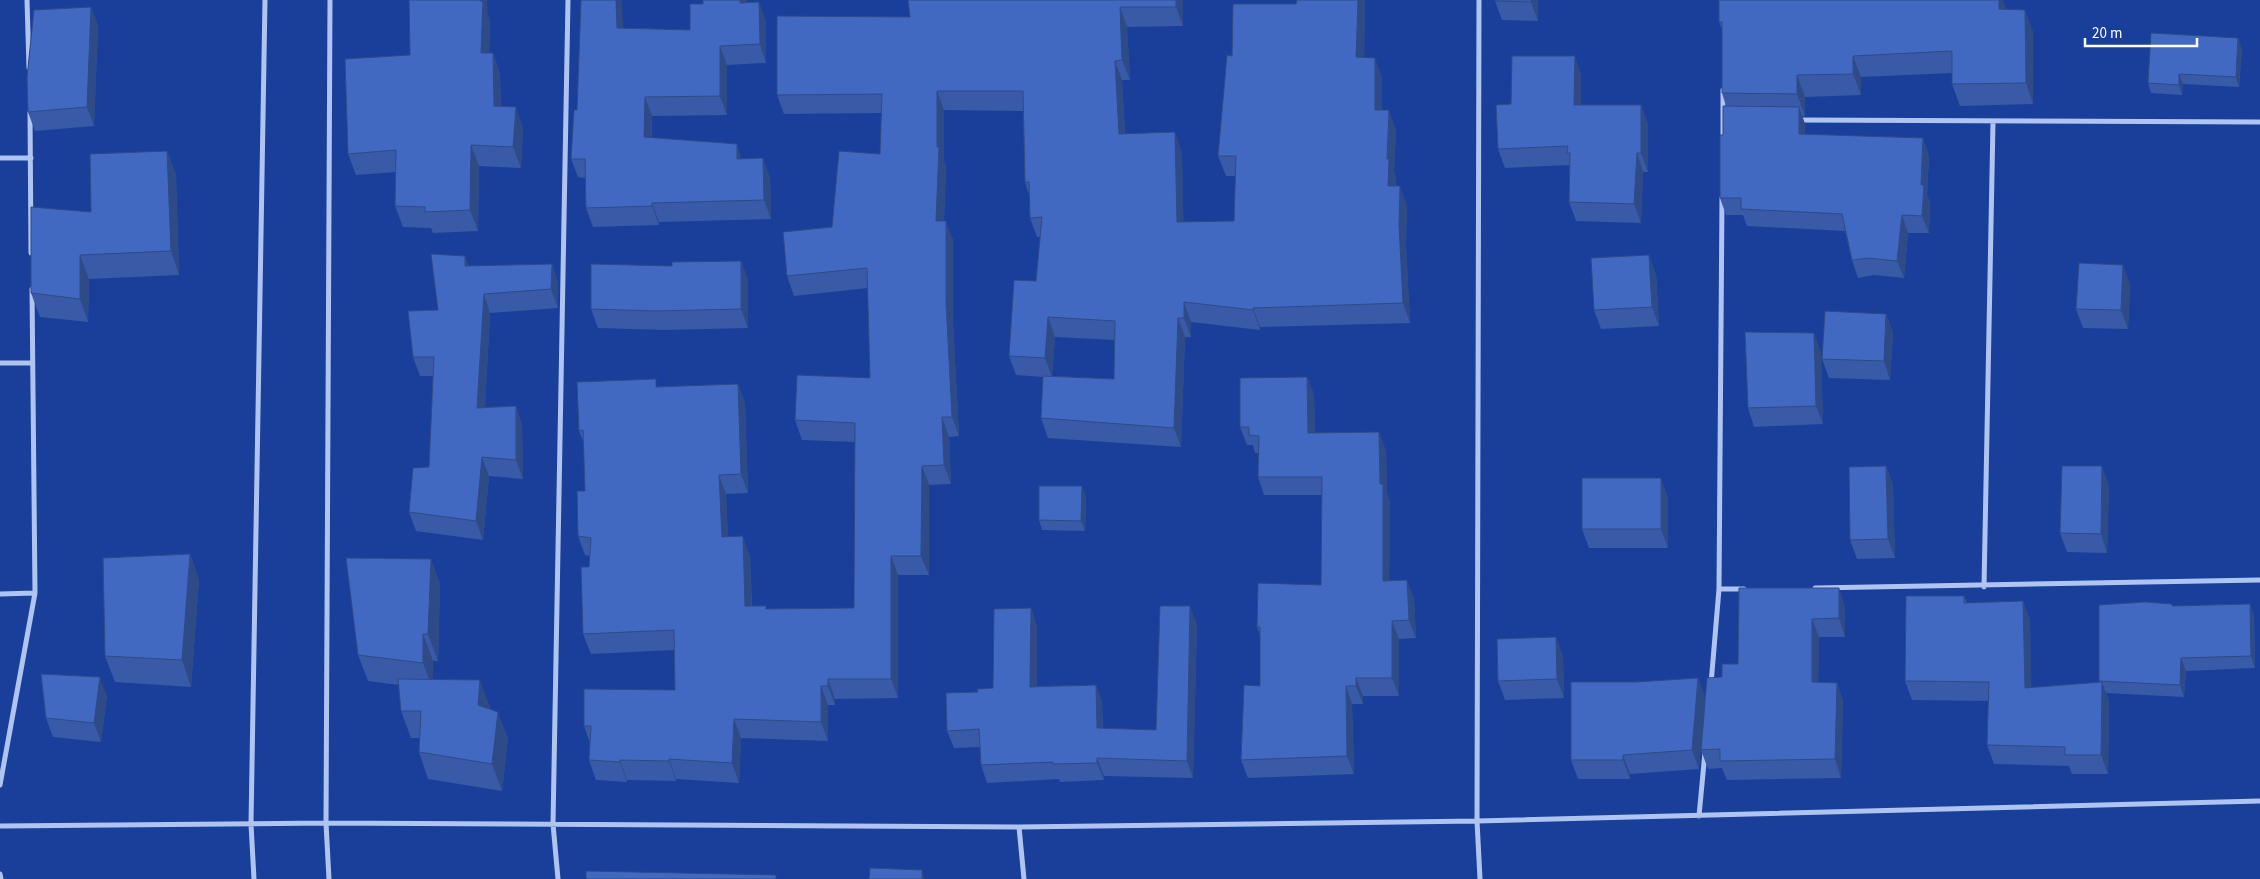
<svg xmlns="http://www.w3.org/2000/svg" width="2260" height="879" viewBox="0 0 2260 879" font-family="'Source Sans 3',sans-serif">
  <rect width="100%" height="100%" fill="#193f9a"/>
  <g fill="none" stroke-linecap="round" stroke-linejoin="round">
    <path stroke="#afc4f1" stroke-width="5" d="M27,0L29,68
      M1479,0L1477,821L1480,879
      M30,112L31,253
      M1798,120L2260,122
      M1723,142V90
      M0,158H31
      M0,363H32
      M1984,587L1993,122
      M1815,588L2260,580
      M1719,589H1744
      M0,594L35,593
      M1711,684L1719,589L1722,198
      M0,785L35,593L32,289
      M1699,816L1705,752
      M0,826L326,823L1019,827L1477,821L2260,801
      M1019,827L1024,879
      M0,874L1,879
      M254,879L251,824L265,0
      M329,879L326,823L330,0
      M558,879L553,824L568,0"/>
  </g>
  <path fill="#395aa6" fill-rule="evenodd" d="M703,0H747V2L766,21V63L727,65V115L652,116V138L742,159L770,177L771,219L659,222V225L593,227L586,208L585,178L578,177L571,159L577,110L623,28L690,30L703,4Z
    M1183,0V26L1127,27L1130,80H1122L1125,133L1182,152L1183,222L1234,221L1236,176H1226L1218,156L1232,56L1296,4L1297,0H1365L1364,57L1382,77V110L1396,130L1394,172L1396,178V186L1407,205L1406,245L1410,323L1260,327V330L1191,322V337H1185L1181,447L1048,438L1041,418L1043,377L1016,375L1009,356L1036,281L1040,237H1037L1030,218L1029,195L1025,182L1023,111L944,110V161L946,167L944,221L953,240V322L959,436L949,437L951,484L929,485V575H898V698L835,699V705H828V741L741,738L739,783L676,779V781L627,780V782L596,780L589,760L590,743L584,726L675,690L674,650L591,654L583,634L590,556L585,555L578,536L585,491L584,444L579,431L659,387L738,384L745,403L748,493L726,494L728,537L750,556L752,606L767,609L854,608L855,442L802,440L795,420L870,378L868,288L794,296L787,276L832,227L880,154L882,113L784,114L777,95L910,17ZM1055,337L1115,340L1114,379L1052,376Z
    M1538,0V21L1502,20L1495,1Z
    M91,7L98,26L94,126L35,131L28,112Z
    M2006,9L2033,31V104L1960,106L1952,84V73L1861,77V95L1805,97V116H1802L1805,124V134L1929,155L1927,196L1930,202L1929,233H1908L1904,278L1874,275L1858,278L1852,260L1845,231L1747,226L1743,215H1726L1720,198L1723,135L1726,106L1722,93V29L1719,22Z
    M488,15L490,22L489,53H493L500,74L501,106L523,128L521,168L479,166L478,231L433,233L431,228L403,227L395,206L396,172L356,175L348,154L410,55Z
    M2242,48L2239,87L2183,84L2182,95L2151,93L2148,83Z
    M1581,74V105H1641L1648,124V172H1643L1641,223L1576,221L1569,202L1570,165L1505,168L1498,149L1511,104Z
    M167,151L176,175L179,275L89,279L88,322L40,317L31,293L91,212Z
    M741,261L748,280V328L664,330L598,328L591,309L672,266Z
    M552,264L558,283V308L490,313L485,407L516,406L522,425L523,479L489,476L483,540L416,531L409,512L429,467L433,376H420L413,357L438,310L469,266Z
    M1656,274L1659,326L1601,329L1594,310Z
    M2130,284L2128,329L2083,328L2076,309Z
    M1886,314L1893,333L1890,380L1829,378L1822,359Z
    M1821,352L1823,424L1754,427L1748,408Z
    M1307,377L1314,395L1315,433L1386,450L1387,493L1390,502L1389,581L1414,598L1416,638L1399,639V696H1363V704H1352L1354,774L1248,778L1241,760L1260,686V635L1257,627L1321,585L1322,495H1264L1258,477V453H1255L1253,445H1247L1240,427Z
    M1886,466L1893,485L1895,558L1857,559L1850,540Z
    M2109,485L2107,553L2067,552L2060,533Z
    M1086,496L1085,531L1042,530L1039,520Z
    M1668,497V548H1589L1582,529Z
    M190,554L199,580L191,687L115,682L105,656Z
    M431,559L440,585L438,661H433V679L490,707V709L508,738L502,791L428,779L419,752V738H411L401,711L399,685L368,681L358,655Z
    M1739,588L1845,606V637H1819L1818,682L1837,683L1843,701L1841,778L1727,780L1722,768L1708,769L1701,750L1738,664Z
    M1964,596L1967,603L2023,601L2030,620L2031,687L2100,683L2099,681L2173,606L2250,604L2254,617L2255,668L2186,671L2184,697L2106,693L2109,701L2108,774H2072L2069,766L1994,764L1987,745L1988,701L1912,700L1905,681Z
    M1031,608L1037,626V686L1096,685L1102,702L1103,729L1156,730L1197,624L1193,778L1104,776V780L1060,782L1059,779L987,783L981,765L980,747L954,748L947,731L978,692L993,688Z
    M1563,656L1564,698L1505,700L1498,681Z
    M1698,678L1705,697L1699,769L1630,774V779H1578L1571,760Z
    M107,696L101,742L53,737L46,718Z"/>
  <path fill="#2e4a87" d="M480,0H487L488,15L490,22L489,74L481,53Z
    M616,0H622L624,47L617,28Z
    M740,0H747V21L740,3Z
    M1176,0H1183V26L1176,7Z
    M1358,0H1365L1364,77L1356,57Z
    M1531,0H1538V21L1531,2Z
    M1999,0H2003L2007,11L1999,9Z
    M759,2L766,21V63L760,44Z
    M91,7L98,26L94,126L87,107Z
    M1120,7L1127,27L1130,80L1122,60Z
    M2025,10L2033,31V104L2026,83Z
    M2238,38L2242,48L2239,87L2236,77Z
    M720,46L727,65V115L720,96Z
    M493,53L500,74L501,127L494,106Z
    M1575,56L1581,74V124L1574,105Z
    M1853,56L1861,77V95L1853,74Z
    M1375,58L1382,77V129L1375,110Z
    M1115,61L1122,80L1126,153L1119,134Z
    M2179,74L2183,84L2182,95L2179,85Z
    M1797,75L1805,97V116L1797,94Z
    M937,91L944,110V161L946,167L943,241L936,221Z
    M645,97L652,116L651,156L644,137Z
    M1641,105L1648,124V172L1641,153Z
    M516,107L523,128L521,168L513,147Z
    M1799,107L1805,124V151L1799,134Z
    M1389,110L1396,130L1394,172L1396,178L1395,205L1388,186L1387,159Z
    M1175,132L1182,152L1184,242L1177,222Z
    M1923,138L1929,155L1927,196L1930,202L1929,233L1922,216L1921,185Z
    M737,144L743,163L737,159Z
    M471,145L479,166L478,231L470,210Z
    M167,151L176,175L179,275L171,251Z
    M1637,153L1643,172L1641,223L1634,204Z
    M763,158L770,177L771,219L764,200Z
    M1400,186L1407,205L1406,245L1410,323L1403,303L1399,225Z
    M652,203L659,222V225L652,206Z
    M1902,215L1908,233L1904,278L1897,261Z
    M946,221L953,240V322L959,436L952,417L946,302Z
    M80,255L89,279L88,322L80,299Z
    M1649,255L1656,274L1659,326L1652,307Z
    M465,256L472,274L465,266Z
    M741,261L748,280V328L741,309Z
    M552,264L558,283V308L551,289Z
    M2123,265L2130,284L2128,329L2121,310Z
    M484,294L490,313L484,426L477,408Z
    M1184,302L1191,322V337L1184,318Z
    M1253,308L1260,327V330L1253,310Z
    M1886,314L1893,333L1890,380L1884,361Z
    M1048,317L1055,337L1052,377L1045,358Z
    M1178,318L1185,337L1181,447L1174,428Z
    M1814,333L1821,352L1823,424L1816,406Z
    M1307,377L1314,395L1315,452L1308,433Z
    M738,384L745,403L748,493L741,474Z
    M516,406L522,425L523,479L516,460Z
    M942,417L949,437L951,484L944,465Z
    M1379,432L1386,450L1387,493L1390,502L1389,599L1383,581Z
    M482,457L489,476L483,540L476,521Z
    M922,466L929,485V575L921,556Z
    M1886,466L1893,485L1895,558L1888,539Z
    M2102,466L2109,485L2107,553L2101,534Z
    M719,475L726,494L729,556L722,537Z
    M1661,478L1668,497V548L1661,529Z
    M1082,486L1086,496L1085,531L1081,521Z
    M743,536L750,556L752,625L745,606Z
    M190,554L199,580L191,687L182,660Z
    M891,556L898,575V698L891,679Z
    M431,559L440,585L438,661L428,634Z
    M1407,580L1414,598L1416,638L1409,620Z
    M1839,588L1845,606V637L1839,618Z
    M2023,601L2030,620L2032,707L2025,688Z
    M2250,604L2254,617L2255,668L2251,656Z
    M1190,606L1197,624L1193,778L1187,761Z
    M1031,608L1037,626V704L1030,687Z
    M1812,619L1819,637L1818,700L1812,682Z
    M1392,621L1399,639V696L1392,678Z
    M423,634L433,661V690L423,663Z
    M1556,637L1563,656L1564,698L1557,679Z
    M2181,658L2186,671L2184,697L2180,685Z
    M100,677L107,696L101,742L94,723Z
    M1356,678L1363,696V704L1356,686Z
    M1698,678L1705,697L1699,769L1692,750Z
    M828,679L835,699V705L828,686Z
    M480,680L490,707L487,732L478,705Z
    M2102,682L2109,701L2108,774L2101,755Z
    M1837,683L1843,701L1841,778L1835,759Z
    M1096,685L1102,702L1103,746L1097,728Z
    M821,686L828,705V741L821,722Z
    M1346,686L1352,704L1354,774L1347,756Z
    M498,712L508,738L502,791L492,764Z
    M734,719L741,738L739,783L732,763Z
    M1623,755L1630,774V779L1623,760Z
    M1097,758L1104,776V780L1097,763Z
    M669,759L676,779V781L669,761Z
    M620,760L627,780V782L620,762Z
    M922,870L925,879H922Z"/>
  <path fill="#4269c1" stroke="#2e4a87" d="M409,0H480V1H483L481,53H493L494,106L516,107L513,147L471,145L470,210L425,212V207L395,206L396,150L348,154L345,59L410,55Z
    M581,0H616L617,28L690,30V4H703V0H740V3L759,2L760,44L720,46V96L645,97L644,137L737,144V159L763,158L764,200L652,203V206L586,208L585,159H571L574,110H577Z
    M908,0H1176V7H1120L1122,60L1115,61L1119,134L1175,132L1177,222L1234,221L1236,156H1218L1227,55L1232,56L1233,4H1296L1297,0H1358L1356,57L1375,58V110H1389L1387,159H1389L1388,186H1400L1399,225L1403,303L1253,308V310L1184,302V318H1178L1174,428L1041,418L1043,376L1114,379L1115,321L1048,317L1045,358L1009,356L1014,280L1036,281L1042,217L1030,218L1029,182H1025L1023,91H937V147H939L936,221H946V302L952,417H942L944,465L922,466L921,556H891V679H828V686H821V722L734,719L732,763L669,759V761L620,760V762L589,760L591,726H584V689L675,690L674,630L583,634L581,567H589L591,538L578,536L577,491H585L583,430L579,431L577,382L656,379V387L738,384L741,474L719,475L722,537L743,536L745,606H766V609L854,608L855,423L795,420L797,375L870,378L867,268L787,276L783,232L832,227L839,151L880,154L882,94L777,95V16L910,17Z
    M1495,0H1531V2L1495,1Z
    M1719,0H1999V9L2025,10L2026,83L1952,84V51L1853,56V74L1797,75V94L1722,93V22H1719Z
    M91,7L87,107L28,112L27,77L34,10Z
    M2151,33L2238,38L2236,77L2179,74V85L2148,83Z
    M1512,56H1575L1574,105H1641V153H1637L1634,204L1569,202L1570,153H1567L1568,146L1498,149L1496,105L1511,104Z
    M1723,106L1799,107V134L1923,138L1921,185H1924L1922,216L1902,215L1897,261L1868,258L1852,260L1842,214L1741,209V198H1720V135H1723Z
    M167,151L171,251L80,255V299L31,293V207L91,212L90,154Z
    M431,254L465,256V266L552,264L551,289L484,294L477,408L516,406V460L482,457L476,521L409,512L413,468L429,467L434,357H413L408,311L438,310Z
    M1649,255L1652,307L1594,310L1591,258Z
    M741,261V309L657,311L591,309V264L672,266V262Z
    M2079,263L2123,265L2121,310L2076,309Z
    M1825,311L1886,314L1884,361L1822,359Z
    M1745,332L1814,333L1816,406L1748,408Z
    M1307,377L1308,433L1379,432L1380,484H1383V581L1407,580L1409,620L1392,621V678H1356V686H1346L1347,756L1241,760L1244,685L1260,686V627H1257L1258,583L1321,585L1322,477H1258L1259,436L1249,435V427H1240V378Z
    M1886,466L1888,539L1850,540L1849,467Z
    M2062,466H2102L2101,534L2060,533Z
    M1582,478H1661V529H1582Z
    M1039,486H1082L1081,521L1039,520Z
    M190,554L182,660L105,656L103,558Z
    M346,558L431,559L428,634H423V663L358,655Z
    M1739,588H1839V618L1812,619V682L1837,683L1835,759L1720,761V749L1701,750L1707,678L1722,677V664H1738Z
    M1906,596H1964V603L2023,601L2025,688L2102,682L2101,755H2065V747L1987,745L1989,682L1905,681Z
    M2145,602L2172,604V606L2250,604L2251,656L2181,658L2180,685L2099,681V605Z
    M1160,606H1190L1187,761L1097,758V763L1053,764V762L981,765L979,729L947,731L946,693L978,692L977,689L993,688L994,609L1031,608L1030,687L1096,685L1097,728L1156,730Z
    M1556,637L1557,679L1498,681L1497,639Z
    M41,674L100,677L94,723L46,718Z
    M1698,678L1692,750L1623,755V760H1571V682H1636Z
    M398,679L480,680L478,705L498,712L492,764L419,752L421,711H401Z
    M870,868L922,870V879H869Z
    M586,871L776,875V879H586Z"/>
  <path d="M2085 38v8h112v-8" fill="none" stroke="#ffffff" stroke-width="2.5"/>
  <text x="2092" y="38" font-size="15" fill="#ffffff" stroke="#193f9a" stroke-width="4" paint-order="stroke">20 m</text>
</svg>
